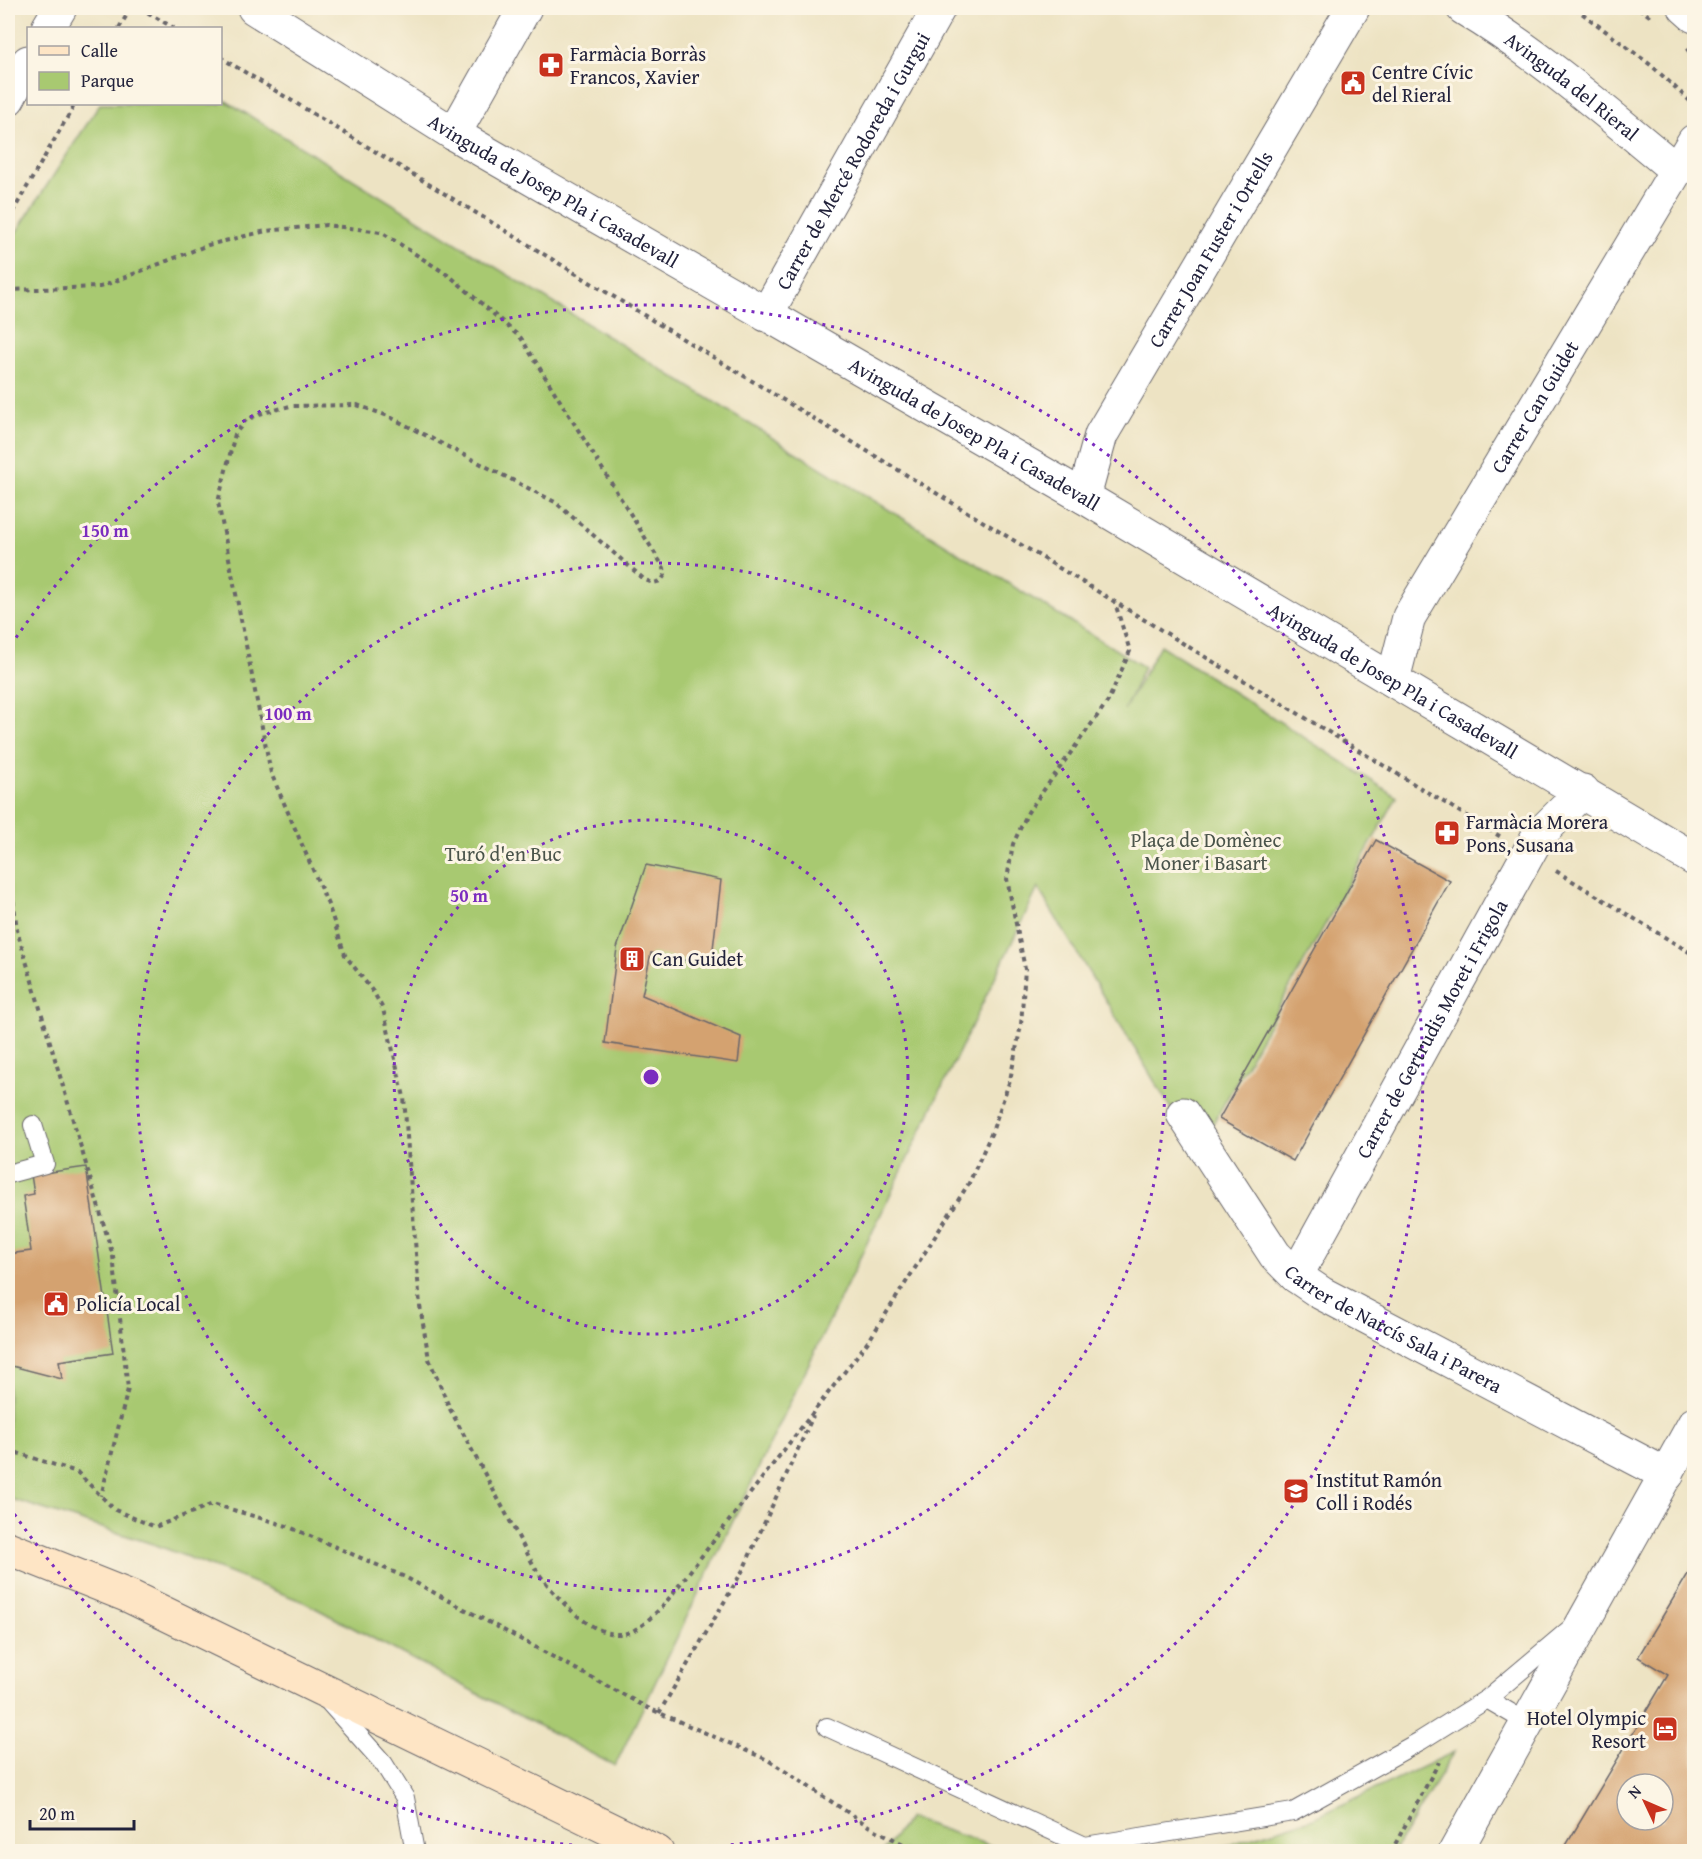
<svg xmlns="http://www.w3.org/2000/svg" width="1702" height="1859" viewBox="0 0 1702 1859" font-family="'Gentium Book Plus',serif">
  <rect width="100%" height="100%" fill="#fcf5e5"/>
  <filter id="ink" filterUnits="userSpaceOnUse"><feTurbulence type="fractalNoise" baseFrequency=".0167" numOctaves="2"/><feDisplacementMap in="SourceGraphic" scale="12" xChannelSelector="R" yChannelSelector="G"/><feConvolveMatrix kernelMatrix="1 2 1 2 8 2 1 2 1" color-interpolation-filters="sRGB"/></filter>
  <filter id="wash" filterUnits="userSpaceOnUse"><feTurbulence type="fractalNoise" baseFrequency=".008" numOctaves="4" result="noise"/><feDisplacementMap in="SourceGraphic" scale="24" xChannelSelector="R" yChannelSelector="G"/><feGaussianBlur stdDeviation="1.35" result="paint"/><feColorMatrix in="noise" values="0 0 0 0 0 0 0 0 0 0 0 0 0 0 0 0 0 1.4 0 .05"/><feComposite in="paint" operator="in"/></filter>
  <g filter="url(#wash)">
    <rect width="100%" height="100%" fill="#ede3c3"/>
    <path fill="#a8c971" stroke="#657656" stroke-width="1.5" d="M221,98L1144,667L1124,710L1160,645L1397,797L1197,1152L1038,888L615,1766L304,1602L156,1545L8,1498V245L100,104H220Z
      M1454,1752L1394,1851H1209L1314,1818Z
      M909,1818L1006,1851H883Z"/>
    <g id="blocks">
      <path fill="#d4a26f" fill-rule="evenodd" d="M1376,840L1450,881L1293,1161L1219,1119Z
        M646,865L721,880L711,966L651,953L642,995L741,1037L738,1063L605,1043L617,948Z
        M86,1167L113,1353L59,1361L62,1379L8,1365V1254L31,1251L23,1196L34,1194L31,1175Z
        M1694,1564V1852H1562L1668,1675L1638,1657ZM1627,1784H1663V1820H1627Z"/>
    </g>
  </g>
  <g filter="url(#ink)">
    <use href="#blocks" fill-opacity="0" stroke="#69666b" stroke-width="1.5"/>
    <g fill="none" stroke-linecap="round" stroke-linejoin="round">
      <g stroke="#69666b" stroke-width="20">
        <path id="service" d="M8,1174L45,1164L33,1125
          M1487,1699L1528,1723
          M328,1701L384,1764L405,1798L415,1852
          M827,1727L1085,1846L1293,1812L1420,1741L1487,1699L1569,1630"/>
      </g>
      <g stroke="#69666b" stroke-width="35">
        <g id="minor">
          <path id="s1" d="M254,8L454,134L1084,497L1694,859"/>
          <path id="s2" d="M1463,8C1539,54 1607,113 1676,170"/>
          <path d="M1685,8L1694,16"/>
          <path d="M48,28L60,8"/>
          <path d="M8,99L28,62"/>
          <path d="M454,134L525,8"/>
          <path id="s3" d="M766,315L939,8"/>
          <path id="s4" d="M1084,497L1101,435L1353,8"/>
          <path id="s5" d="M1393,680L1409,617L1694,141"/>
          <path id="s6" d="M1183,1114L1275,1255L1296,1276L1321,1293L1667,1475"/>
          <path id="s7" d="M1296,1276L1538,836L1583,791"/>
          <path d="M1455,1852L1694,1424"/>
        </g>
      </g>
      <g stroke="#69666b" stroke-width="35">
        <path id="secondary" d="M8,1548L131,1597L657,1852"/>
      </g>
      <path stroke="#69666b" stroke-width="4" stroke-dasharray="4.5 4.5" stroke-linecap="butt" d="M140,8L174,28
        M1575,8L1652,66L1691,102
        M1639,8L1652,18
        M119,28L131,8
        M1687,49L1694,57
        M220,57L1501,837
        M8,220L75,104
        M8,290L100,287L208,245L266,231L326,225L381,232L451,277L521,338L664,568L665,575L661,581L653,583L645,580L555,502L388,416L357,405L290,406L259,414L245,421L235,434L218,502L271,773L329,907L345,955L374,993L383,1009L404,1097L420,1306L429,1359L450,1409L535,1568C553,1594 595,1645 630,1632C643,1627 653,1615 663,1606L870,1339L969,1183L992,1132L1010,1080L1021,1025L1025,969L1007,879L1013,844L1028,812L1108,701L1130,651L1115,603
        M8,856L17,930L113,1256L128,1389L101,1496
        M1556,871L1694,955
        M8,1450L77,1472L115,1510L155,1527L213,1504L287,1526L405,1577L648,1708L768,1760L870,1827L919,1852
        M659,1713L743,1570L813,1416
        M1391,1852L1439,1762"/>
      <use href="#service" stroke="#fff" stroke-width="18"/>
      <use href="#minor" stroke="#fff" stroke-width="33"/>
      <use href="#secondary" stroke="#fee5c5" stroke-width="33"/>
    </g>
  </g>
  <g fill="none" stroke="#7b2cbf" stroke-width="3" stroke-dasharray="3 6">
    <circle cx="651" cy="1077" r="257"/>
    <circle cx="651" cy="1077" r="514"/>
    <path d="M11 645A772 772 0 1 1 11 1509"/>
  </g>
  <defs>
    <g id="pharmacy-square" transform="scale(1.35)"><rect x="-9" y="-9" width="18" height="18" rx="4" fill="#c8321e" stroke="#fcf5e5"/><path d="M-2-6h4v4h4v4h-4v4h-4v-4h-4v-4h4Z" fill="#fff"/></g>
    <g id="civic-square" transform="scale(1.35)"><rect x="-9" y="-9" width="18" height="18" rx="4" fill="#c8321e" stroke="#fcf5e5"/><path d="M-.6-6.5H3V-4.5H.6V-3L4-1V1h2V6H-6V1h2V-1L-.6-3ZM-1.2 2.5V6h2.4V2.5Z" fill="#fff"/></g>
    <g id="building-square" transform="scale(1.35)"><rect x="-9" y="-9" width="18" height="18" rx="4" fill="#c8321e" stroke="#fcf5e5"/><path d="M-4-6H4V6H1V3H-1V6H-4ZM-2.5-4.3h1.7v1.8h-1.7ZM.8-4.3h1.7v1.8H.8ZM-2.5-1h1.7V.8h-1.7ZM.8-1h1.7V.8H.8Z" fill="#fff"/></g>
    <g id="school-square" transform="scale(1.35)"><rect x="-9" y="-9" width="18" height="18" rx="4" fill="#c8321e" stroke="#fcf5e5"/><path d="M0-5L7-2L0 1L-7-2ZM-4 1L0 2.5L4 1V4Q0 6-4 4Z" fill="#fff"/></g>
    <g id="hotel-square" transform="scale(1.35)"><rect x="-9" y="-9" width="18" height="18" rx="4" fill="#c8321e" stroke="#fcf5e5"/><path d="M-6-4.5h1.5V1H6V5H4.5V3h-9V5H-6ZM-4 0a1.8 1.8 0 1 1 3.6 0ZM.5 0V-2.5h3Q6-2.5 6 0Z" fill="#fff"/></g>
  </defs>
  <g fill-rule="evenodd">
    <use href="#pharmacy-square" x="551" y="65"/>
    <use href="#civic-square" x="1353" y="83"/>
    <use href="#pharmacy-square" x="1447" y="833"/>
    <use href="#building-square" x="632" y="959"/>
    <use href="#civic-square" x="56" y="1304"/>
    <use href="#school-square" x="1296" y="1491"/>
    <use href="#hotel-square" x="1665" y="1729"/>
  </g>
  <g text-anchor="middle" stroke-width="6" stroke-linejoin="round" paint-order="stroke">
    <g font-size="20" fill="#22223b" stroke="#fcf5e5" text-anchor="start">
      <text x="570" y="61">Farmàcia Borràs<tspan x="570" dy="23">Francos, Xavier</tspan></text>
      <text x="1372" y="79">Centre Cívic<tspan x="1372" dy="23">del Rieral</tspan></text>
      <text x="1466" y="829">Farmàcia Morera<tspan x="1466" dy="23">Pons, Susana</tspan></text>
      <text x="652" y="966">Can Guidet</text>
      <text x="76" y="1311">Policía Local</text>
      <text x="1316" y="1487">Institut Ramón<tspan x="1316" dy="23">Coll i Rodés</tspan></text>
      <text x="1646" y="1725" text-anchor="end">Hotel Olympic<tspan x="1646" dy="23">Resort</tspan></text>
    </g>
    <g font-size="20" fill="#22223b" stroke="#fcf5e5">
      <text dy="7" stroke="none"><textPath href="#s2" startOffset="134">Avinguda del Rieral</textPath></text>
      <text dy="7" stroke="none"><textPath href="#s3" startOffset="177">Carrer de Mercé Rodoreda i Gurgui</textPath></text>
      <text dy="7" stroke="none"><textPath href="#s1" startOffset="351">Avinguda de Josep Pla i Casadevall</textPath></text>
      <text dy="7" stroke="none"><textPath href="#s4" startOffset="280">Carrer Joan Fuster i Ortells</textPath></text>
      <text dy="7" stroke="none"><textPath href="#s5" startOffset="310">Carrer Can Guidet</textPath></text>
      <text dy="7" stroke="none"><textPath href="#s1" startOffset="837">Avinguda de Josep Pla i Casadevall</textPath></text>
      <text dy="7" stroke="none"><textPath href="#s1" startOffset="1323">Avinguda de Josep Pla i Casadevall</textPath></text>
      <text dy="7" stroke="none"><textPath href="#s7" startOffset="282">Carrer de Gertrudis Moret i Frigola</textPath></text>
      <text dy="7" stroke="none"><textPath href="#s6" startOffset="309">Carrer de Narcís Sala i Parera</textPath></text>
    </g>
    <g font-size="20" fill="#4a544b" stroke="#fcf5e5">
      <text x="1206" y="847">Plaça de Domènec<tspan x="1206" dy="23">Moner i Basart</tspan></text>
      <text x="503" y="861">Turó d'en Buc</text>
    </g>
  </g>
  <circle cx="651" cy="1077" r="9" fill="#7b2cbf" stroke="#fcf5e5" stroke-width="3"/>
  <g font-size="18" text-anchor="middle" font-weight="bold" fill="#7b2cbf" stroke="#fcf5e5" stroke-width="6" stroke-linejoin="round" paint-order="stroke">
    <text x="105" y="537">150 m</text>
    <text x="288" y="720">100 m</text>
    <text x="469" y="902">50 m</text>
  </g>
  <rect width="1702" height="1859" fill="none" stroke="#fcf5e5" stroke-width="30"/>
  <rect x="27" y="27" width="195" height="78" fill="#fcf5e5" stroke="#a5a1a1" stroke-width="1.5"/>
  <rect x="39" y="46" width="30" height="9" fill="#fee5c5" stroke="#a5a1a1" stroke-width="1.5"/>
  <text x="81" y="57" font-size="18" fill="#22223b">Calle</text>
  <rect x="39" y="72" width="30" height="18" fill="#a8c971" stroke="#a5a1a1" stroke-width="1.5"/>
  <text x="81" y="87" font-size="18" fill="#22223b">Parque</text>
  <g transform="translate(1645 1802) rotate(314)"><circle r="28" fill="#fcf5e5" stroke="#a5a1a1" stroke-width="1.5"/>
  <path d="M0-4.5L10 22L0 15L-10 22Z" fill="#c8321e"/>
  <text y="-9" font-size="16" font-weight="bold" text-anchor="middle" fill="#22223b">N</text>
  </g>
  <path d="M30 1820v9h104v-9" fill="none" stroke="#22223b" stroke-width="3"/>
  <text x="39" y="1820" font-size="18" fill="#22223b" stroke="#fcf5e5" stroke-width="4.5" paint-order="stroke">20 m</text>
</svg>
